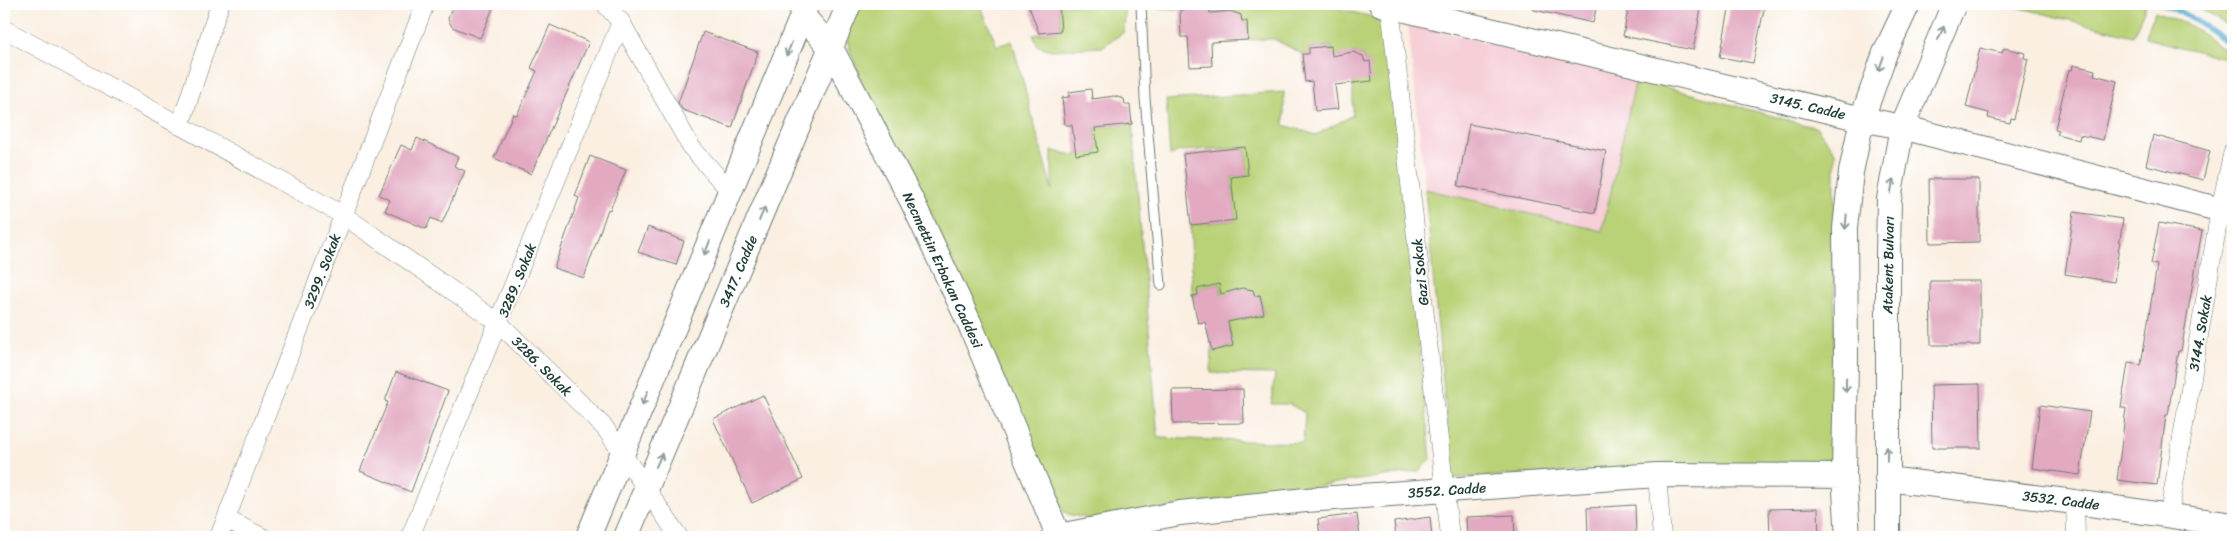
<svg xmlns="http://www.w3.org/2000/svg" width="2237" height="541" viewBox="0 0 2237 541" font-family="Sriracha,sans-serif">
  <rect width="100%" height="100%" fill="#fff"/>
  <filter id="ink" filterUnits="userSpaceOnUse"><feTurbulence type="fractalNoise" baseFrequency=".02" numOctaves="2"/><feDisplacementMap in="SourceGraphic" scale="10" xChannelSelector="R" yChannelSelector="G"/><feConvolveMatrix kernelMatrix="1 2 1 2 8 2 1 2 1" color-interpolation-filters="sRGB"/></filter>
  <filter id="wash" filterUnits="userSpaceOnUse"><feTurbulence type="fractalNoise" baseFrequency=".0096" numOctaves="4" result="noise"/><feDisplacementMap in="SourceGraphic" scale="20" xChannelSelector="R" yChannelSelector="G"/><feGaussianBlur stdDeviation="1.12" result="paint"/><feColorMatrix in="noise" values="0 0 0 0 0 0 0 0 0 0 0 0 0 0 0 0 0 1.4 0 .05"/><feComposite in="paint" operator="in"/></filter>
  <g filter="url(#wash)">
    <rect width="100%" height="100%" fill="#faefe1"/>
    <path fill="#f6cfd7" d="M1408,23L1636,79L1602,231L1425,189Z"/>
    <path fill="#b9d277" stroke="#6c8856" d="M853,4H980L997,46L1012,41L1052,190V151L1076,155L1098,152L1095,128L1132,124L1158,438L1303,443L1305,413L1289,404H1271L1275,374L1211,373L1212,351L1233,346L1228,322L1264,314L1260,295L1255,296L1252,290L1242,288L1231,291L1224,303L1219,284L1198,289V295L1192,296L1191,225L1236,220L1231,177L1248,175L1245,147L1179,151L1170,156L1166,100L1284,92V125L1316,135L1353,115V83L1370,62H1365L1363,56L1353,52L1333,65L1331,46L1309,48V54H1302L1274,39L1248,40L1247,21H1242L1241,15L1231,11L1219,12L1210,22L1209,4H1320L1385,20L1431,459L1419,471L1093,519L1070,515L1063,511L935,222L867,94L849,48L845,25Z
      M1082,4H1126L1124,32L1102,47L1051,50L1038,46L1033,35L1061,30L1059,6Z
      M1158,4H1191H1187V9H1159Z
      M2005,4H2137L2146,6L2133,36Z
      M2192,4H2216L2233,17V29Z
      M2155,11L2193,27L2231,54L2233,60L2145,38Z
      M1636,79L1817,128L1835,152L1834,460L1452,478L1425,189L1602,231Z"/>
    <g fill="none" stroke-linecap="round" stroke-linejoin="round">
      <path stroke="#55add2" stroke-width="5.5" d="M2164,4L2197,21L2233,46"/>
    </g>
    <g id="blocks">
      <path fill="#e2a9c1" d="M453,4H495L480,38L452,27L448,19Z
        M1028,4H1059L1061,31L1039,33Z
        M1187,4H1209L1210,13L1231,11L1241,15L1242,21H1247L1248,40L1211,42L1212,66L1190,67L1188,37H1181L1180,10L1187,9Z
        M1534,4H1597L1593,23L1534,10Z
        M1629,4H1702L1693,50L1623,36Z
        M1730,4H1765L1753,63L1720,57Z
        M550,25L589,42L531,174L494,158L513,114L517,115L537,71L531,68Z
        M703,32L758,52L732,128L683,110L678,103Z
        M1331,46L1332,56L1353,52L1363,56L1365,62L1370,61L1372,81L1335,85L1338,109L1315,111L1312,81L1305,82L1302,54H1309V48Z
        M1980,48L2002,53L2004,48L2025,53L2024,58L2028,59L2014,119L2011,118L2010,123L1988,118L1989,113L1966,107Z
        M2073,65L2095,70L2094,75L2117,81L2103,140L2080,135L2079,140L2057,134L2059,130L2055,129L2069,69L2072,70Z
        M1091,89L1092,99L1114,96L1124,99L1125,105H1130L1132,124L1095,128L1098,152L1076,155L1072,125H1065L1062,98L1069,97V92Z
        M1469,124L1606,151L1595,213L1458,186Z
        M2153,135L2210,151L2203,180L2146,165Z
        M417,138L458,157L454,166L465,171L442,223L431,218L426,229L385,211L390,200L379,195L401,145L412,150Z
        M1245,147L1248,175L1231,177L1236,220L1191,225L1183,154Z
        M590,156L626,170L610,210L608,209L584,278L554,268L579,198L575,196Z
        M1929,179H1979V242L1930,243Z
        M2074,212L2123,219L2114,282L2065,274Z
        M2159,223L2202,231L2181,351H2178L2168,415H2166L2157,485L2117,480L2126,408H2121L2128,363L2141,365L2157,265L2151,264Z
        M648,227L684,241L676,265L638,252Z
        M1930,281H1980V345H1931Z
        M1219,284L1221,294L1242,288L1253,290L1255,296L1260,295L1264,314L1228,322L1233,346L1212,351L1205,322L1198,323L1192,296L1198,295L1197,289Z
        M396,372L448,391L411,492L360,471L388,402L385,401Z
        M1980,384L1981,448H1932L1931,385Z
        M1243,389L1244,423L1173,424L1172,390Z
        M763,395L803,479L752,503L713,419Z
        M2040,405L2090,412L2080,475L2032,468Z
        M1635,505L1636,537H1588L1587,508Z
        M1818,508L1819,537H1770L1769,509Z
        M1357,514L1360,537H1320L1318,519Z
        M1514,515L1515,537H1467L1466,517Z
        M1430,517L1432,537H1396L1394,522Z"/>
    </g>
  </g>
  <g filter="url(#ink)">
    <use href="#blocks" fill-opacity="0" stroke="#6c7b71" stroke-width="1"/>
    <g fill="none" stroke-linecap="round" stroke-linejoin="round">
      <g stroke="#6c7b71" stroke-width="11">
        <path id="lane" d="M1141,4L1145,98L1161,285"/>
      </g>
      <g stroke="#6c7b71" stroke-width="19">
        <path id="street" d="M605,4L621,22L691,147L730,191
          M1390,6L1450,537
          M4,29L343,215L499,323L605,428L679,537
          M180,126L220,4
          M1657,475L1662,537
          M2075,502L2076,537
          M2169,515L2220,210L2233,151
          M226,519L262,537
          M219,537L425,4
          M410,537L621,22"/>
      </g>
      <g stroke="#6c7b71" stroke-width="26">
        <path id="secondary" d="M1381,4L1862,119L1902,127L2233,213
          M803,16L831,48L912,201L969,322L1059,537
          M1887,479L2075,502L2233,525
          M588,537L807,4
          M626,537L849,4
          M1053,537L1180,513L1306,500L1657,475L1844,476
          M1848,537L1844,476L1846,358L1845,228L1851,172L1862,119L1885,53L1908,4
          M1888,537V256L1889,199L1902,127L1954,4"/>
      </g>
      <use href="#lane" stroke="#fff" stroke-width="9"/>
      <use href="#street" stroke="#fff" stroke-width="18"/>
      <use href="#secondary" stroke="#fff" stroke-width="24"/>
    </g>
    <defs><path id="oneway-shaft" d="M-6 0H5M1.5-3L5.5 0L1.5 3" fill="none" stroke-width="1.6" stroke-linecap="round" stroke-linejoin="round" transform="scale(1.25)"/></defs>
    <g stroke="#8f9e9a">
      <use href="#oneway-shaft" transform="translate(1941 33) rotate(-66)"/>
      <use href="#oneway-shaft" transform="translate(789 49) rotate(112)"/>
      <use href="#oneway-shaft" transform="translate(1881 64) rotate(110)"/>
      <use href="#oneway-shaft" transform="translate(1892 186) rotate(-81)"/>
      <use href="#oneway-shaft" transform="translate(762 214) rotate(-67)"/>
      <use href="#oneway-shaft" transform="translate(1846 222) rotate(95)"/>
      <use href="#oneway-shaft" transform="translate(707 248) rotate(112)"/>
      <use href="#oneway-shaft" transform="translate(1846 385) rotate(91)"/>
      <use href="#oneway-shaft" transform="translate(645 398) rotate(112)"/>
      <use href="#oneway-shaft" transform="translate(1887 454) rotate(-90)"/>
      <use href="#oneway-shaft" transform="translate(659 460) rotate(-66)"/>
    </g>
  </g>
  <g text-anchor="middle" stroke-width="4" stroke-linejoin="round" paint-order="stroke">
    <g font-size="14" fill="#1f3d34" stroke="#fff">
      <text transform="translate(1808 106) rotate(13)" y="5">3145. Cadde</text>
      <text transform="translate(1888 265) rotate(-89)" y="5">Atakent Bulvarı</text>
      <text transform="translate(943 270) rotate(65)" y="5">Necmettin Erbakan Caddesi</text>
      <text transform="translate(322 271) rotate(-69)" y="5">3299. Sokak</text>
      <text transform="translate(738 271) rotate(-67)" y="5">3417. Cadde</text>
      <text transform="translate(1420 272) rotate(-96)" y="5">Gazi Sokak</text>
      <text transform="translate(517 280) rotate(-68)" y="5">3289. Sokak</text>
      <text transform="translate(2200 333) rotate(-80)" y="5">3144. Sokak</text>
      <text transform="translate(542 366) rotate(45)" y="5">3286. Sokak</text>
      <text transform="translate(1447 490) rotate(-4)" y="5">3552. Cadde</text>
      <text transform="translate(2061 500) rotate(7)" y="5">3532. Cadde</text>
    </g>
  </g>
  <rect width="2237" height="541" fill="none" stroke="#fff" stroke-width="20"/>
</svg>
